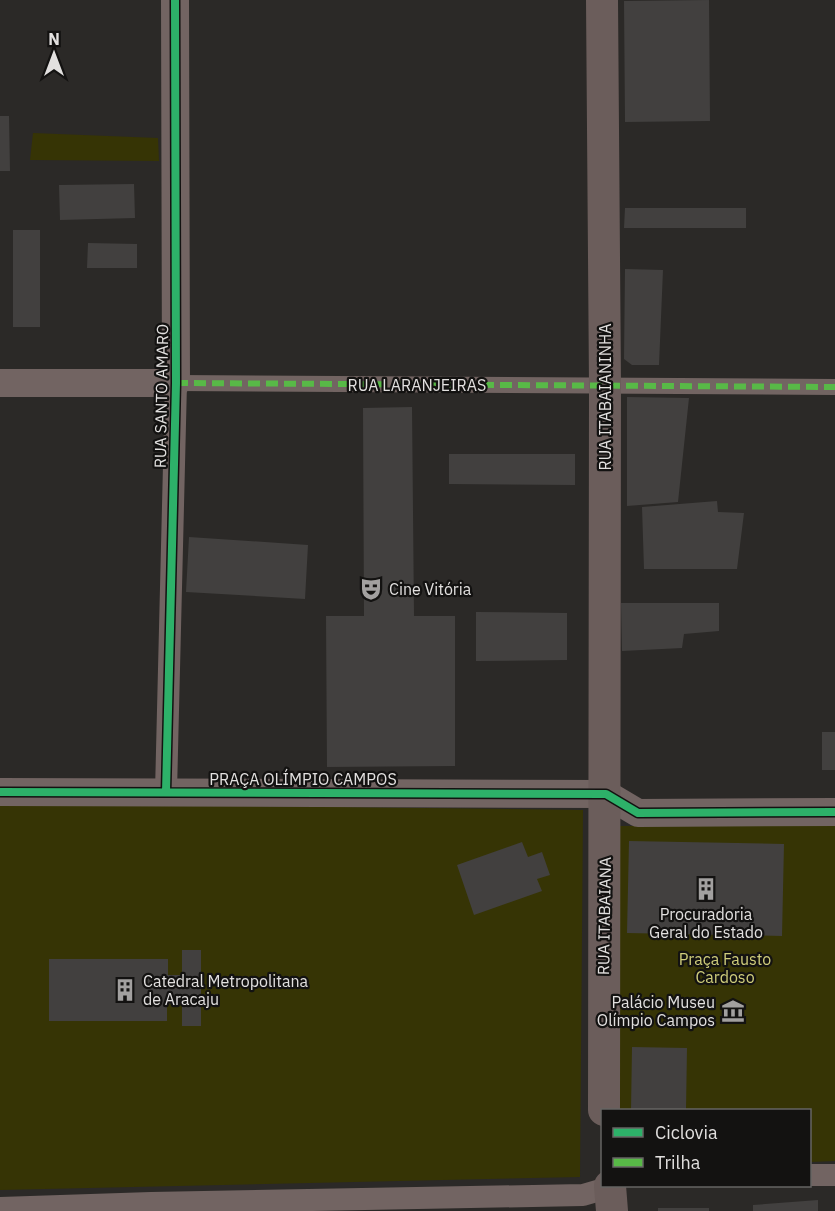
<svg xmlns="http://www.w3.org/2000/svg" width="835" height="1211" viewBox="0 0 835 1211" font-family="'IBM Plex Sans',sans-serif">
  <rect width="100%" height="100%" fill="#2b2927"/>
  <path fill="#363405" d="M33,133L158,138L159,161L30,160Z
    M0,803L583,810L580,1177L0,1190Z
    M614,826H835V1161L810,1162V1110H615Z"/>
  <path fill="#42403f" d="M709,0L710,121L625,122L624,1Z
    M0,116H9L10,171H0Z
    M134,184L135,218L60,220L59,185Z
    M625,208H746V228H624Z
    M13,230H40V327H13Z
    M88,243L137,244V268H87Z
    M625,269L663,270L659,365H632L624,359Z
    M627,397L689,398L678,502L627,506Z
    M412,407L414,616H455V766L327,767L326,616H364L363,408Z
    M449,454H575V485L449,484Z
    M717,501L718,512L744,513L737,569H644L642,507Z
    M189,537L308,545L305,599L186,592Z
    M621,603H719V631L684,634L682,648L622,651Z
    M476,612L567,613V660L476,661Z
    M822,732H835V770H822Z
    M629,841L784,844L782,936L627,933Z
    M522,842L528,857L542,852L550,875L537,879L542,891L474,915L457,865Z
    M182,950H201V1026H182V1005L167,1004V1021H49V959H168V975H182Z
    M632,1047L687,1048L686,1110H631Z
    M818,1200V1211H753V1205Z
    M658,1208H709V1211H658Z"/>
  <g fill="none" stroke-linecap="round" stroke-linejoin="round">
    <path stroke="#726462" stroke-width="16" d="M176,383L835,387"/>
    <path stroke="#726462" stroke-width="22" d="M166,792L176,383
      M810,1175H835
      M0,1208L151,1203L583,1195L614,1186"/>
    <path stroke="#726462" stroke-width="28" d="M0,383H176L175,0
      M0,792L606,794L638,813L835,812"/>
    <path stroke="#6b5d5b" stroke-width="32" d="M602,0L605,386L604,1110
      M610,1186L612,1211"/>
    <path stroke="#58b947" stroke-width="6" stroke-dasharray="12 6" stroke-linecap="butt" d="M176,383L835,387"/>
    <g stroke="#131211" stroke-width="11">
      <path id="cycleway" d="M0,792L606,794L638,813L835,812
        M166,792L176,383L175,0"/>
    </g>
    <use href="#cycleway" stroke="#2db169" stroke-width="8"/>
  </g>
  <defs>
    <g id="theatre-bare" transform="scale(1.8)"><path d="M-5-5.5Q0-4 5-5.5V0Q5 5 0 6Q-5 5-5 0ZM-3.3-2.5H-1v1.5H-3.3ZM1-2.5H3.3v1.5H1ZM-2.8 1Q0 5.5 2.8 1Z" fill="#a2a09f" stroke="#131211" stroke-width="2.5" paint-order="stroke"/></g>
    <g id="building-bare" transform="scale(1.8)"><path d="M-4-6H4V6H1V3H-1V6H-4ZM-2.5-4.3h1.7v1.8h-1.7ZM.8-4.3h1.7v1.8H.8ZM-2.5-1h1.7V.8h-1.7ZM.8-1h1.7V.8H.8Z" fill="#a2a09f" stroke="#131211" stroke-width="2.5" paint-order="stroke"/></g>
    <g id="museum-bare" transform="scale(1.8)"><path d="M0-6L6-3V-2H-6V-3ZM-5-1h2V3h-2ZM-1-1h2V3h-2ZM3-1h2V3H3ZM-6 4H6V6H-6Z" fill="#a2a09f" stroke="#131211" stroke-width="2.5" paint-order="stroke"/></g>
  </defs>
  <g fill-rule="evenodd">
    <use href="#theatre-bare" x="371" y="589"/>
    <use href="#building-bare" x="706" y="889"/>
    <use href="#building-bare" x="125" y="990"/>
    <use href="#museum-bare" x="733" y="1011"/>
  </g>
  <g text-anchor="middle" stroke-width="4.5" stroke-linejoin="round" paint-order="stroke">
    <g font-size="16" fill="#e2e0df" stroke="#131211">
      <text x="417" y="391">RUA LARANJEIRAS</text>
      <text transform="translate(161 396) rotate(-89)" y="6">RUA SANTO AMARO</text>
      <text transform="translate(605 397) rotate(-90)" y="6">RUA ITABAIANINHA</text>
      <text x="303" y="785">PRAÇA OLÍMPIO CAMPOS</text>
      <text transform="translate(604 916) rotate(-89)" y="6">RUA ITABAIANA</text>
    </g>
    <g font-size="16" fill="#e2e0df" stroke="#131211" text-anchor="start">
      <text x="389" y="595">Cine Vitória</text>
      <text x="706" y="920" text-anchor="middle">Procuradoria<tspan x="706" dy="18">Geral do Estado</tspan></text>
      <text x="143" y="987">Catedral Metropolitana<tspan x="143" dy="18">de Aracaju</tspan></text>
      <text x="715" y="1008" text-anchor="end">Palácio Museu<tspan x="715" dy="18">Olímpio Campos</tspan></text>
    </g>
    <g font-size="16" fill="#cfcd7b" stroke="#131211">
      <text x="725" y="965">Praça Fausto<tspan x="725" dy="18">Cardoso</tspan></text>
    </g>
  </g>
  <rect x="601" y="1109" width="210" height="78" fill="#131211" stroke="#666463" stroke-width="1.5"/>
  <rect x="613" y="1128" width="30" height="9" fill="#2db169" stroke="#666463" stroke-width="1.5"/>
  <text x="655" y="1139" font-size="18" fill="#e2e0df">Ciclovia</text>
  <rect x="613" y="1158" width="30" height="9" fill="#58b947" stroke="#666463" stroke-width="1.5"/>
  <text x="655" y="1169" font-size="18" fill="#e2e0df">Trilha</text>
  <g transform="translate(54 54)" stroke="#131211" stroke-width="4.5" paint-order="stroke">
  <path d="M0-4.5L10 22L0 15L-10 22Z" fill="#e2e0df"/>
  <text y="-9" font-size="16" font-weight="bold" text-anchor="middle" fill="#e2e0df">N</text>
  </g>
</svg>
